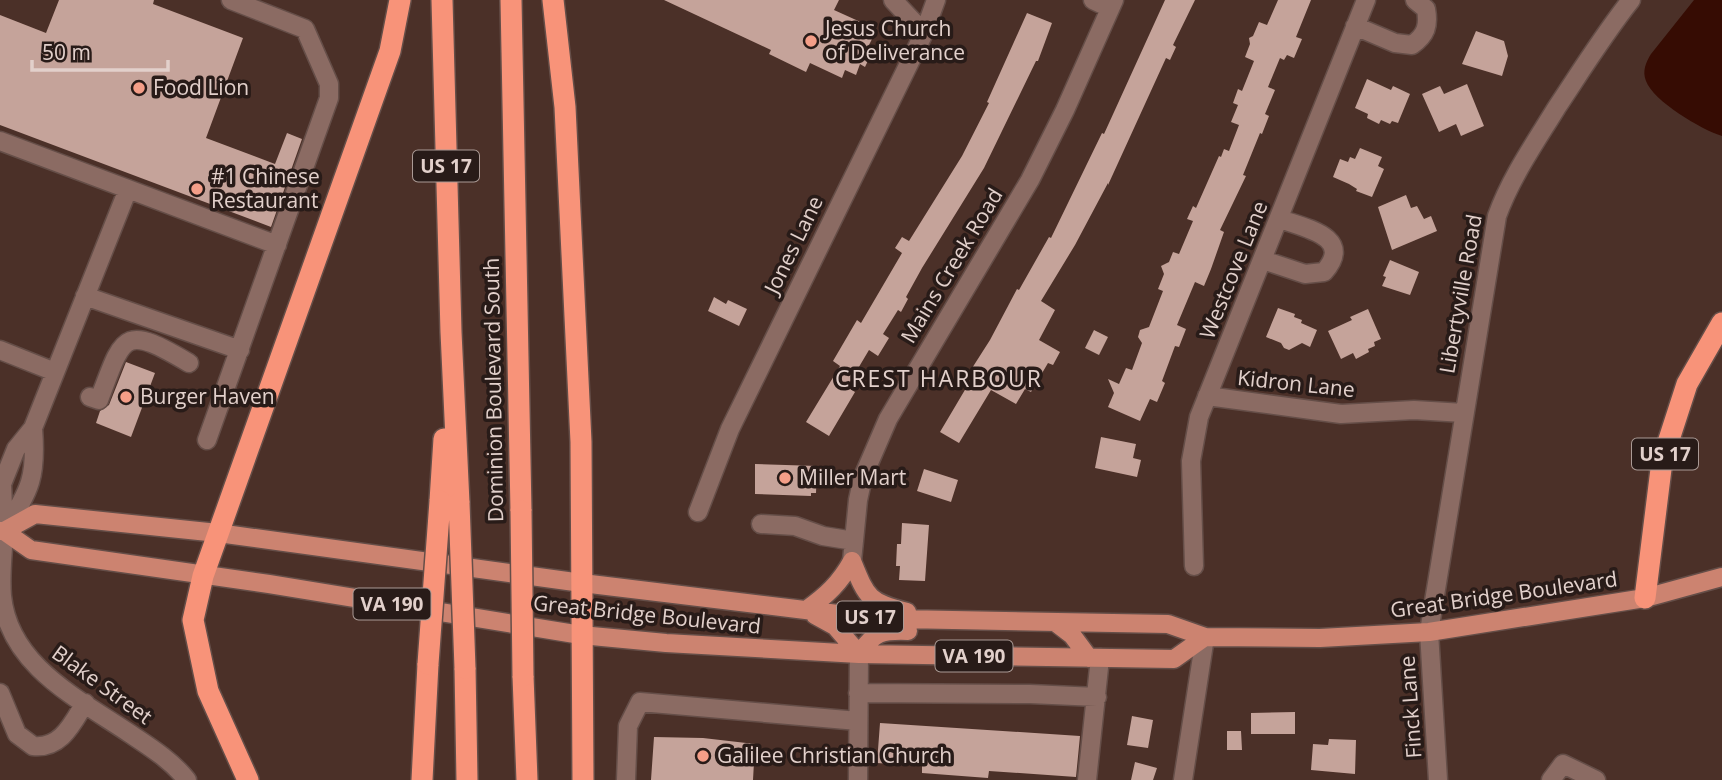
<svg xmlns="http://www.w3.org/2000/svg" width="1722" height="780" viewBox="0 0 1722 780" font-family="'Open Sans',sans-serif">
  <rect width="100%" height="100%" fill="#4b3028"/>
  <path fill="#360c03" d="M1694,0H1722V136C1702,130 1653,101 1646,81C1642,71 1646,62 1651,54Z"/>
  <path fill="#c5a39a" d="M59,0H154L153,4L243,38L206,138L275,164L287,133L302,139L271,227L0,125V15L46,33Z
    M664,0H839L834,10L865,24L862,32L873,37L869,45L874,48L865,67L860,64L856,75L845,70L842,78L810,63L806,72L769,54L771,50Z
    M1165,0H1195L1173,45L1176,47L1170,60L1166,58L1108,185V183L1075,245L1041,301L1055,310L1039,340L1060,352L1053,365L1048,363L1031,392L1025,389L1016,404L991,390L959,443L940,432L972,378L967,376L990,340L1017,289L1019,290L1049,237L1051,238L1102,133L1104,134Z
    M1278,0H1311L1296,37L1302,39L1294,58L1287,55L1284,60L1280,58L1268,87L1275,90L1265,114L1269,116L1262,134L1260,133L1243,175L1246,176L1220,230L1224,232L1211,269L1204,286L1195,282L1177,325L1186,329L1179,347L1175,346L1162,381L1165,383L1157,402L1150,399L1140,421L1108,407L1114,393L1108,379L1119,384L1126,368L1132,370L1142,343L1138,337L1140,330L1149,327L1163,291L1158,289L1164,274L1161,266L1169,262L1173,252L1179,254L1193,221L1187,219L1193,206L1196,208L1219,156L1221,157L1224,149L1229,151L1239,125L1231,122L1238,105L1233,103L1238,89L1242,91L1254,61L1245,57L1250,44L1249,38L1253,36L1259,22L1267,25Z
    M1027,13L1052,23L1038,61H1036L984,168L922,268L906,297L908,299L901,312L898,310L883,334L889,338L878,356L869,350L847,387L855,392L829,436L806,422L840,366L833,361L857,320L861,323L902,253L895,248L902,237L909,241L962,156L989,103L987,102Z
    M1476,31L1504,41L1508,56L1502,76L1462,64Z
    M1367,79L1391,90L1393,86L1410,94L1398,123L1392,121L1390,124L1381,120L1379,124L1367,118L1368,114L1355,108Z
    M1467,84L1484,126L1461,136L1456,124L1439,132L1422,94L1440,86L1444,94Z
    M1360,148L1382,157L1378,166L1384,169L1372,197L1356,191L1357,189L1349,184L1333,177L1340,159L1348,162L1350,157L1355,159Z
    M1406,195L1411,208L1417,206L1424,219L1431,216L1437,231L1392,250L1378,207Z
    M1390,260L1419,272L1410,295L1382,286L1386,277L1383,276Z
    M714,297L726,304L728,300L747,309L739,326L708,311Z
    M1278,308L1295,314L1294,317L1302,320L1301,323L1317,330L1310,347L1302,343L1289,350L1284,348L1281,343L1266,337Z
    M1368,309L1381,339L1374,342L1375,346L1368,349L1369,352L1356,359L1353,353L1341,359L1328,331L1352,320L1350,317Z
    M1094,330L1108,337L1099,355L1085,348Z
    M126,362L155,373L131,437L96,423L100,411L109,405Z
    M1101,437L1136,444L1133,458L1141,460L1137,477L1095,468Z
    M755,464L817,466L816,493H811V496L755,494Z
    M924,469L958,480L951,502L917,491Z
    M902,523L929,525L925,581L899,580L900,566H896L897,544H901Z
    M1295,712V734H1251V713Z
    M1132,716L1153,720L1148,748L1127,745Z
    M880,723L1080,736L1076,777L989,771L988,778L922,773V766L877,763Z
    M1227,731H1241L1242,750H1227Z
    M654,737L703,738L755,744L753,780H651Z
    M1329,739L1356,740L1355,774L1311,770L1313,744L1328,745Z
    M1135,762L1157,768L1153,780H1131Z"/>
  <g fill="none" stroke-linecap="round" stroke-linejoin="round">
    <g stroke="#654e48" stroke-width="21">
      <path id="minor" d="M893,0L924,33
        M1093,0L1110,8
        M1355,26L1395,43L1412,45C1426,35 1429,26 1426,9L1415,0
        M0,141L277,245
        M1263,260L1305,274L1324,272C1355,237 1305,228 1280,219
        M85,296L240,350
        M0,350L55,372
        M1207,396L1341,414L1414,410L1464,413
        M90,397L99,400C124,333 123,324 189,363
        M33,428C37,479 30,489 4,531L2,484L16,449L33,428L128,189
        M207,440L329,98V84L305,29L231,0
        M698,512L730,429L924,33L936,0
        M761,524L795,526L823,536L854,541
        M4,531C3,553 0,575 2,596C9,665 77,698 129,733C150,747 171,760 187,780
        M852,561L858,500L863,477L888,419L1030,180L1065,110L1114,0
        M1194,566L1191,461L1199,417L1366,0
        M0,693L17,734L33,746C61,749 72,724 85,703
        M858,693L1030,694L1097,697
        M626,780L628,726L640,702L858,721
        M858,780L859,654
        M1087,780L1100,658
        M1183,780L1205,637
        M1438,780L1429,632L1497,216C1511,177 1535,143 1557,107C1581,71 1604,34 1631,0
        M1551,780L1563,764L1596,780"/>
    </g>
    <g stroke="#654e48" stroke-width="21">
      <path id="major" d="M0,531H4L31,550L269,584L581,635L666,643L859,654L1174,659L1205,637
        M4,531L35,514L218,533L582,583L838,614L901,619L1168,624L1205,637L1320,638L1429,632L1645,598L1722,577
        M852,561C867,598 868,602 907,612
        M806,610C826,596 840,583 852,561
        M815,615L835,626L859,654
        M1055,622L1072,635L1089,658
        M859,654C874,632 882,630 908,631"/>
    </g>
    <g stroke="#654e48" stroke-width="24">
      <path id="highway" d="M442,0L451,332L459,503
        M511,0L521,511
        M553,0L565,107L581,442L583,780
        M440,501L444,439
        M1645,598L1662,461L1687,384L1722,323
        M465,668L467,780
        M523,676L527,780
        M248,780L208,691L193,620L203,576L390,51L400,0
        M422,780L428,664"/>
    </g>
    <use href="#minor" stroke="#8b6b63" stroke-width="18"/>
    <use href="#major" stroke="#cc8370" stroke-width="18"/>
    <use href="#highway" stroke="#f89379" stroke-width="21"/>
    <g stroke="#654e48" stroke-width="24" stroke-linecap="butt">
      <path id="highway-bridge" d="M459,503L465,668
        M521,511L523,676
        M428,664L440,501"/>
    </g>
    <use href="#highway-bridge" stroke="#f89379" stroke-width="21"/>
  </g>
  <g fill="#f49e88" stroke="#281b18" stroke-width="2.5">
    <circle cx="811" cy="41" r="7"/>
    <circle cx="139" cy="88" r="7"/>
    <circle cx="197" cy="189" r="7"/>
    <circle cx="126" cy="397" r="7"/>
    <circle cx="785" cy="478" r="7"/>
    <circle cx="703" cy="756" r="7"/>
  </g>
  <g text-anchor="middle" stroke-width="7" stroke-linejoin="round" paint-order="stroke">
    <g fill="#281b18" stroke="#aa9a95" stroke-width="2">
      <rect x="413" y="150.5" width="66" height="31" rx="5"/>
      <rect x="1632" y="438.5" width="66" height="31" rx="5"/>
      <rect x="353.5" y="588.5" width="77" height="31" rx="5"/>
      <rect x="837" y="601.5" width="66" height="31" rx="5"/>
      <rect x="935.5" y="640.5" width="77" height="31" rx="5"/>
    </g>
    <g font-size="19" font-weight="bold" fill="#e2d0cb">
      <text x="446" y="173">US 17</text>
      <text x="1665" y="461">US 17</text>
      <text x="392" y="611">VA 190</text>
      <text x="870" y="624">US 17</text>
      <text x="974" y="663">VA 190</text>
    </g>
    <g font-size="21" fill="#e2d0cb" stroke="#281b18" text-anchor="start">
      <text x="825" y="36">Jesus Church<tspan x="825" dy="24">of Deliverance</tspan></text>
      <text x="153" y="95">Food Lion</text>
      <text x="211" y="184">#1 Chinese<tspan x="211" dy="24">Restaurant</tspan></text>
      <text x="140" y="404">Burger Haven</text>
      <text x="799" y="485">Miller Mart</text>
      <text x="717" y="763">Galilee Christian Church</text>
    </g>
    <g font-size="21" fill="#e2d0cb" stroke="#281b18">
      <text transform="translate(794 245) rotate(-64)" y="7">Jones Lane</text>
      <text transform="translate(952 266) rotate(-59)" y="7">Mains Creek Road</text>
      <text transform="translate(1234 270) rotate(-68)" y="7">Westcove Lane</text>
      <text transform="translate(1461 294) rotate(-80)" y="7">Libertyville Road</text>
      <text transform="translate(1296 384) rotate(6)" y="7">Kidron Lane</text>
      <text transform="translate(494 390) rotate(-91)" y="7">Dominion Boulevard South</text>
      <text transform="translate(1504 595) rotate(-8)" y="7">Great Bridge Boulevard</text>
      <text transform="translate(647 615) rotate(6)" y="7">Great Bridge Boulevard</text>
      <text transform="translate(102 685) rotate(36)" y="7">Blake Street</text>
      <text transform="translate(1411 707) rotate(-94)" y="7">Finck Lane</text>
    </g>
    <g font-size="23" letter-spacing="2" fill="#e2d0cb" stroke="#281b18">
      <text x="939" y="387">CREST HARBOUR</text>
    </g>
  </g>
  <path d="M32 60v10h136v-10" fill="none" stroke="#e2d0cb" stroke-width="3.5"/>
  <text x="42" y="60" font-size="21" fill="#e2d0cb" stroke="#281b18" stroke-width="5" paint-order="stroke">50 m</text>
</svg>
